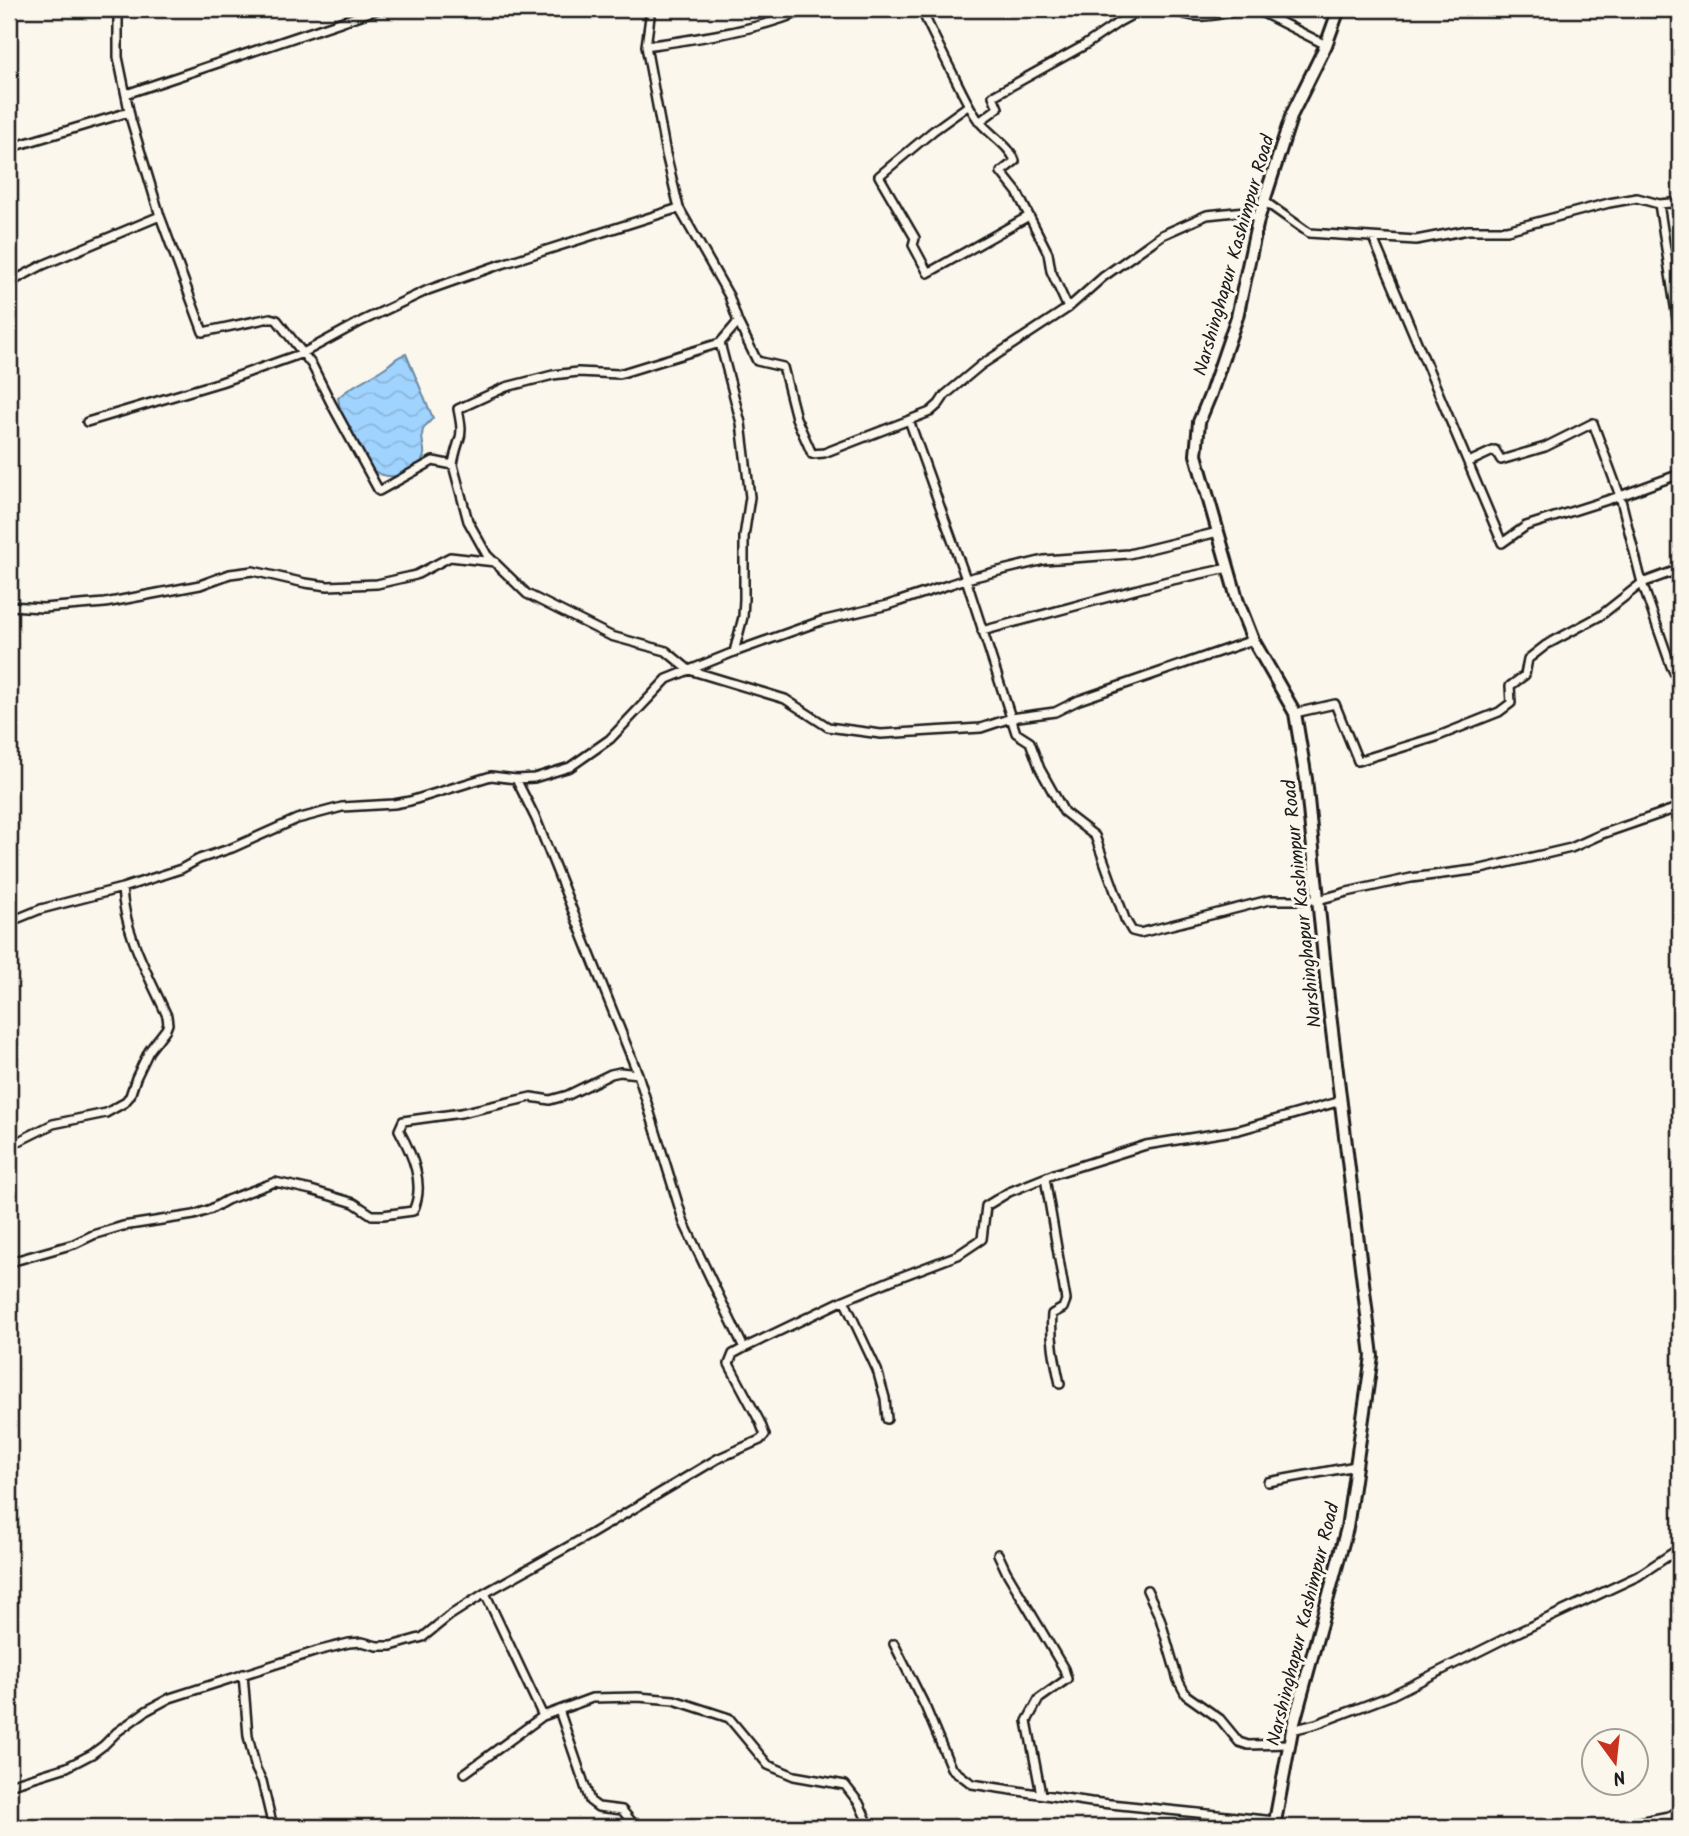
<svg xmlns="http://www.w3.org/2000/svg" width="1689" height="1836" viewBox="0 0 1689 1836" font-family="Kalam,sans-serif">
  <defs>
    <pattern id="water-waves" width="16" height="10" patternUnits="userSpaceOnUse" patternTransform="scale(1.75)"><rect width="16" height="10" fill="#a0d3fe"/><path d="M0 5q4-4 8 0t8 0" fill="none" stroke="#89b5d9"/></pattern>
  </defs>
  <rect width="100%" height="100%" fill="#fbf7ec"/>
  <filter id="ink" filterUnits="userSpaceOnUse"><feTurbulence type="fractalNoise" baseFrequency=".0143" numOctaves="2"/><feDisplacementMap in="SourceGraphic" scale="14" xChannelSelector="R" yChannelSelector="G"/><feConvolveMatrix kernelMatrix="1 2 1 2 8 2 1 2 1" color-interpolation-filters="sRGB"/></filter>
  <g filter="url(#ink)">
    <path fill="url(#water-waves)" stroke="#6b8aa4" stroke-width="2" d="M406,354L433,418C430,422 424,426 423,430C419,441 429,452 421,462C418,466 413,469 409,472C399,478 383,478 373,470C359,459 340,415 338,398C352,384 371,378 387,366C394,361 397,356 406,354Z"/>
    <g fill="none" stroke-linecap="round" stroke-linejoin="round">
      <g stroke="#1c1c1c" stroke-width="12">
        <path id="street" d="M118,9V57L131,120L160,216L203,332L270,318L277,320L312,365L332,405L379,491L433,461L453,465L468,521L487,555L527,594L611,636L666,651L689,670L785,699L828,727L881,734L981,728L1011,718L1055,712L1079,700L1253,640
          M649,9L650,17L646,46L666,154L679,208L729,296L738,322L757,361L783,367L796,418L812,454L824,453L930,412L939,404L945,395L981,365L1068,308L1103,277L1162,235L1207,215L1245,211L1258,220
          M921,9C932,32 943,55 955,78C962,92 969,108 979,121C989,134 1010,146 1015,161L1001,172L1017,192L1048,253L1051,271L1068,308
          M1172,9C1197,23 1222,13 1248,9
          M1255,9L1326,45
          M646,46C701,38 756,31 807,9
          M126,94L379,9
          M969,105L933,131L879,176L915,238L913,245L928,273L1029,216
          M979,122L998,108L993,96L1085,45L1119,22L1143,9
          M9,148L129,112
          M1264,201L1309,233L1416,240L1468,230H1507L1609,203L1637,198L1659,204L1671,203L1680,206
          M1659,204L1680,338
          M1373,238L1502,543L1526,526L1620,496L1680,474
          M9,283L43,265L160,216
          M720,343L741,423L750,497L744,537V599L743,617L734,652
          M909,420L966,579L1016,733L1030,742L1040,769L1064,812L1095,836L1125,919L1132,931L1140,933L1269,900H1318L1347,892L1411,878L1481,869L1571,848L1602,834L1680,807
          M87,422L221,382L303,353L362,321L428,290L496,266L679,208
          M1469,462L1495,450L1501,460L1545,447L1593,423L1620,496L1642,583L1671,666L1680,684
          M453,465C454,456 456,450 459,441C463,431 460,420 458,409L506,387L553,375L578,372L619,374L720,343L738,322
          M9,606L43,608L105,603L200,585L230,574L253,571L305,583L328,586L377,584L416,575L450,557L495,562
          M982,631L1168,581L1228,568
          M1295,713L1335,704L1358,761L1436,737L1499,712L1511,703L1510,686L1525,675L1528,659L1546,645L1600,616L1642,583L1680,569
          M9,922L41,909L122,888L181,869L199,859L232,848L297,819L342,807L394,804L410,801L491,776L516,779L534,778L570,767L610,739L667,679L734,652L821,621L888,605L966,579L1044,560L1129,554L1218,532
          M9,1146L53,1124L106,1113L124,1103L130,1096L136,1078L149,1051L166,1029L168,1024L167,1016C149,976 124,933 122,888
          M1045,1178L1066,1300L1063,1308L1052,1314C1050,1338 1055,1361 1060,1384
          M9,1260L14,1261L74,1244L93,1235L123,1226L194,1215L211,1209L227,1200L275,1182L311,1190L354,1203L372,1215H383L413,1211C426,1184 412,1154 399,1130L403,1121L461,1113L531,1097L550,1100L568,1095L611,1074L620,1072L638,1074
          M844,1300L877,1370L885,1398L887,1419
          M744,1348L844,1300L892,1280L958,1255L982,1239L986,1206L1009,1192L1054,1174L1146,1145L1239,1130L1341,1101
          M1268,1482L1356,1466
          M998,1554L1006,1571L1064,1669L1067,1679L1039,1699L1027,1721L1041,1794
          M1147,1590L1160,1618L1178,1680L1186,1695L1220,1719L1239,1742L1248,1745L1289,1744
          M485,1593L543,1716
          M894,1644L925,1706L951,1768L972,1784L1091,1802L1275,1821
          M243,1674L248,1736L256,1769L262,1781L273,1827
          M559,1710L590,1801L598,1807L622,1810L636,1827
          M1292,1730L1316,1724L1390,1696L1512,1635L1638,1576L1680,1548
          M465,1773L543,1716L592,1698L638,1697L674,1700L729,1718L768,1765L794,1776L845,1785L859,1803L870,1827
          M9,1785L67,1767L92,1754L104,1745L117,1732L146,1711L170,1698L317,1651L349,1643L362,1642L377,1646H391L423,1637L449,1616L485,1593L591,1534L717,1459L760,1440L765,1435L760,1422L729,1364L733,1354L744,1348L684,1223L638,1074L536,819L516,779
          M1613,1827L1669,1816L1680,1809"/>
      </g>
      <g stroke="#1c1c1c" stroke-width="16">
        <path id="secondary" d="M1274,1827L1292,1730L1347,1528L1372,1356L1328,998L1306,779L1295,713L1253,640L1238,602L1196,455L1199,422L1211,393L1237,317L1258,220L1264,201L1292,114L1326,45L1339,9"/>
      </g>
      <use href="#street" stroke="#fbf7ec" stroke-width="7"/>
      <use href="#secondary" stroke="#fbf7ec" stroke-width="10"/>
    </g>
  </g>
  <g text-anchor="middle" stroke-width="6" stroke-linejoin="round" paint-order="stroke">
    <g font-size="19" fill="#1c1c1c" stroke="#fbf7ec">
      <text transform="translate(1233 255) rotate(-74)" y="7">Narshinghapur Kashimpur Road</text>
      <text transform="translate(1301 904) rotate(-96)" y="7">Narshinghapur Kashimpur Road</text>
      <text transform="translate(1302 1624) rotate(-76)" y="7">Narshinghapur Kashimpur Road</text>
    </g>
  </g>
  <rect width="1689" height="1836" fill="none" stroke="#fbf7ec" stroke-width="35"/>
  <rect x="18" y="18" width="1654" height="1801" fill="none" stroke="#1c1c1c" stroke-width="2.5" filter="url(#ink)"/>
  <g transform="translate(1615 1762) rotate(165)"><circle r="33" fill="#fbf7ec" stroke="#a29f99" stroke-width="2"/>
  <path d="M0-5L12 26L0 18L-12 26Z" fill="#c8321e"/>
  <text y="-10" font-size="19" font-weight="bold" text-anchor="middle" fill="#1c1c1c">N</text>
  </g>
</svg>
